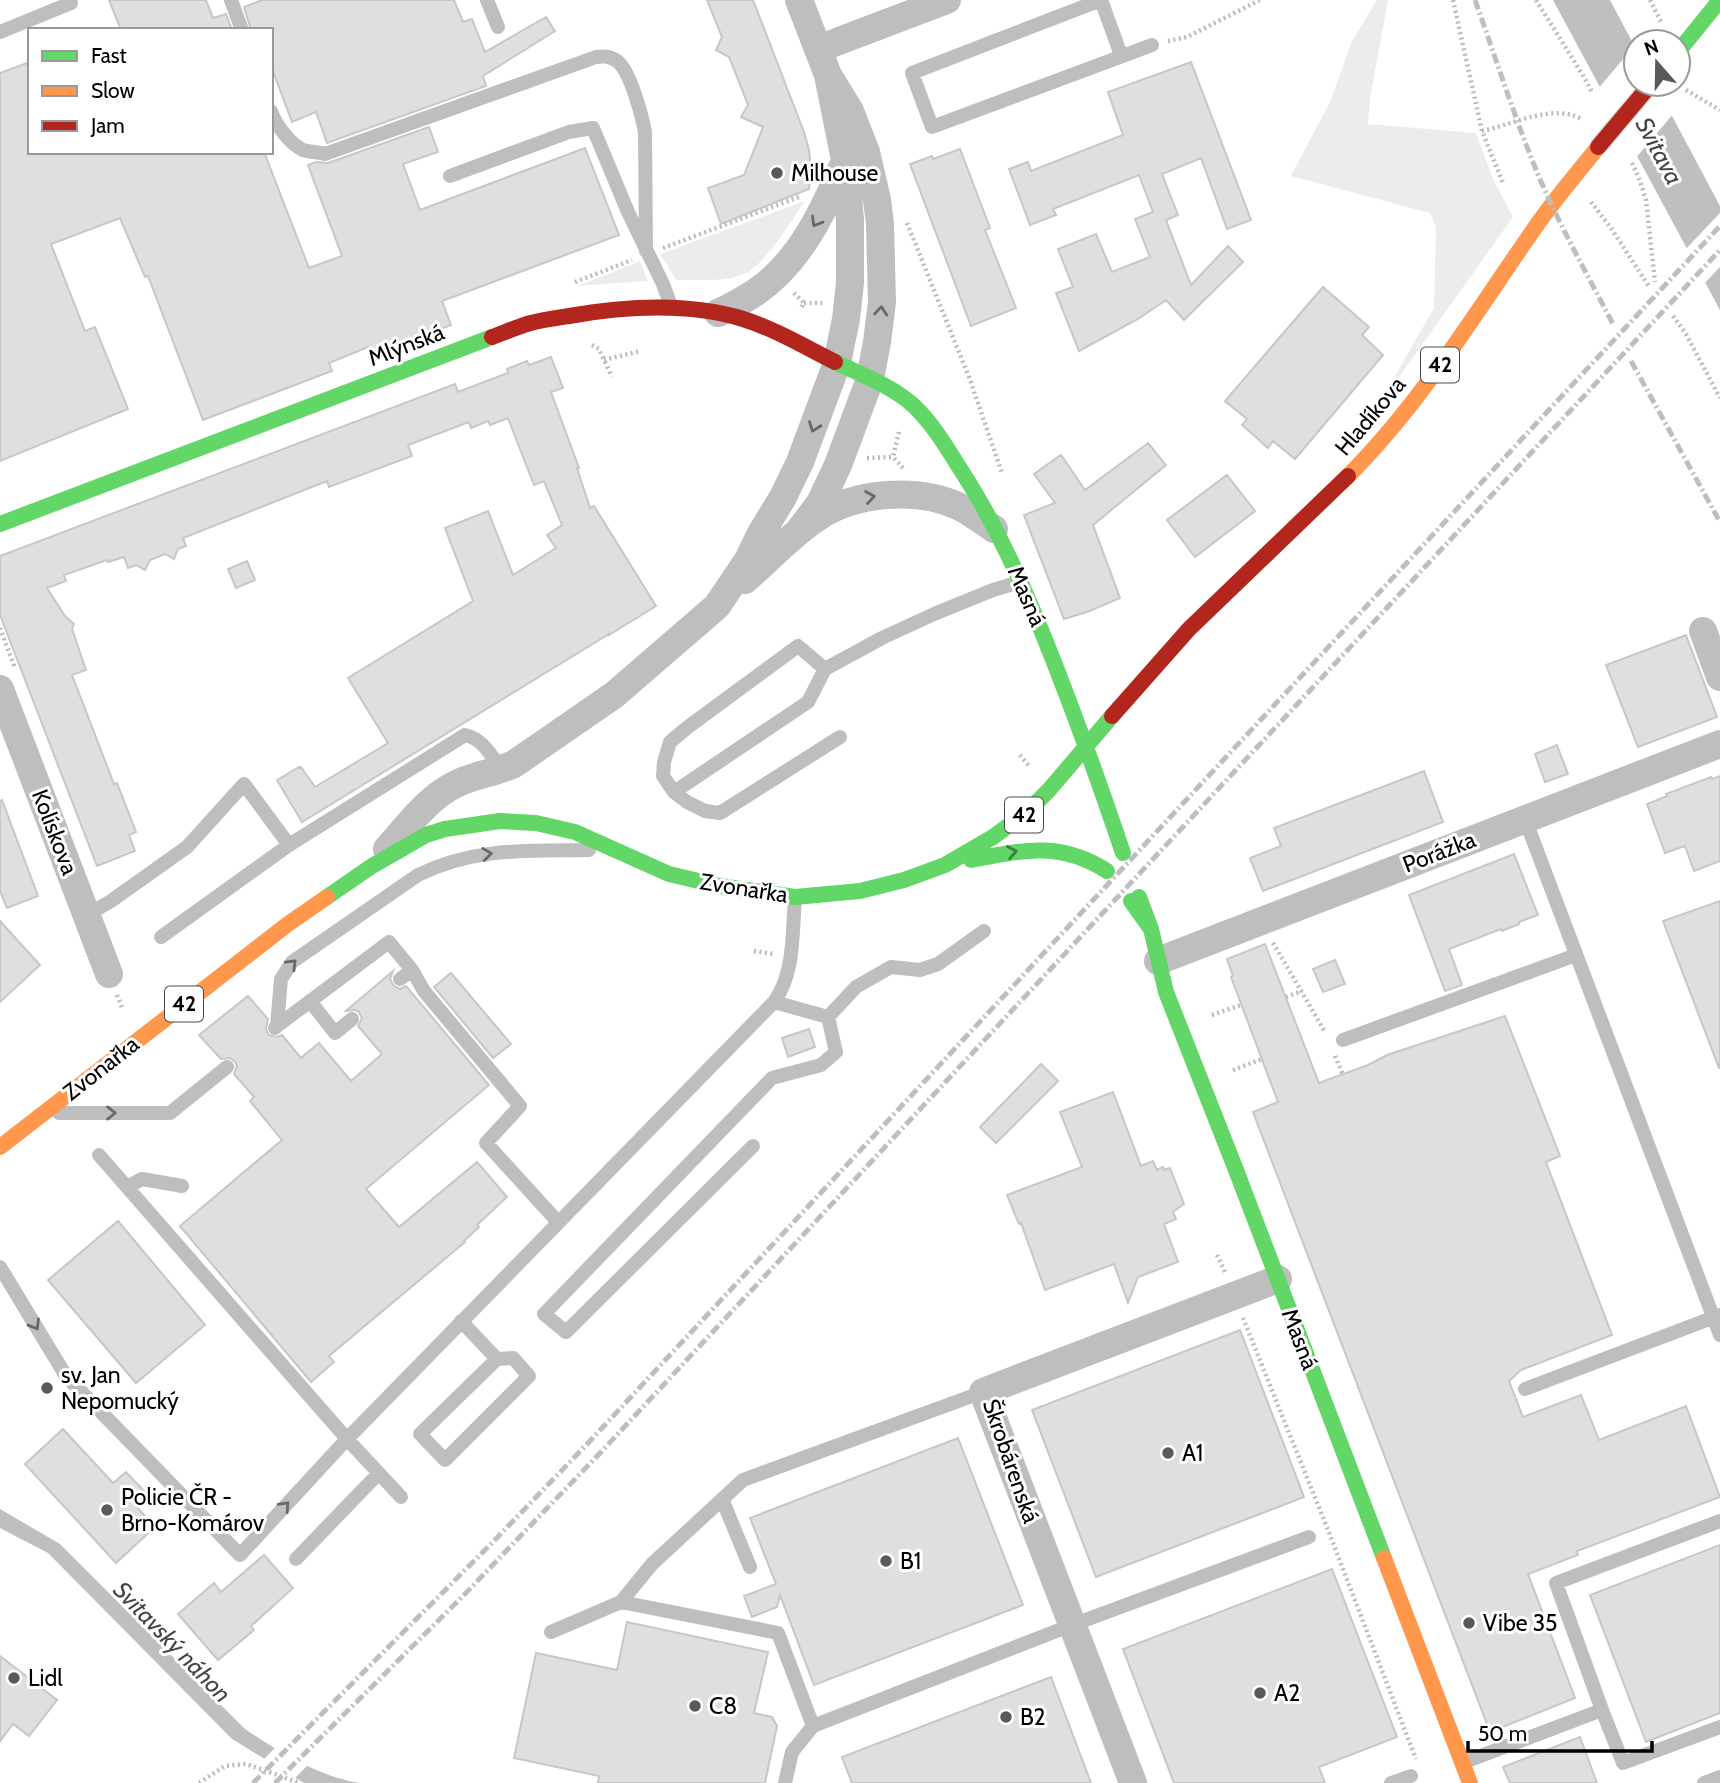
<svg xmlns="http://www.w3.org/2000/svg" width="1720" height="1783" viewBox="0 0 1720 1783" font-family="Cabin,sans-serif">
  <rect width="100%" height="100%" fill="#fff"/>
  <path fill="#ececec" d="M1377,0H1388L1370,99L1368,124L1476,133L1493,179L1513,217L1394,384L1391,383L1434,308L1436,227L1430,213L1291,176L1330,102L1352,41Z
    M805,201C791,221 768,261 746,273C726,283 698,279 676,280L660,254Z
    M640,261L648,281L577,286Z"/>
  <path fill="#bfbfbf" d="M1553,0H1610L1636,49V84H1655L1720,206V310Z
    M0,1509L60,1544L245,1729C279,1752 319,1777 360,1783H304L232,1739L48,1553L0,1528Z"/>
  <path fill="#fff" d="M1636,44V84H1659L1674,113L1634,160L1597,90Z
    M1720,213V267L1702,286L1683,252Z
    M278,1745L310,1763L292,1781L262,1761Z"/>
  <path fill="#dfdfdf" stroke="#c7c7c7" stroke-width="2" d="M109,0H206L213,18L226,14L232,30H121Z
    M262,0H454L463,22L472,19L485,52L546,17L555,31L483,76L486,86L327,143L316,112L292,122L271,66V30H251L244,7Z
    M707,0H753L804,132L809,150L811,170L809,189L721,224L708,188L744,175L763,127L741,117L748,105L729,57L716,50L722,37Z
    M30,62V152H264L309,268L342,256L308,165L316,162L328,163L429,127L438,152L403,164L420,210L585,148L619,235L442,301L451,325L372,356L368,347L329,363L332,371L203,420L148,276L145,277L120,218L51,244L85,331L95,327L128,409L0,461V73Z
    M1191,62L1251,220L1227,229L1201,158L1162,174L1178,215L1166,220L1191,285L1228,246L1243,262L1184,320L1166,300L1138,319L1079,351L1056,293L1073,287L1058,249L1096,234L1112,272L1150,257L1135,219L1153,212L1139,175L1053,209L1056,215L1030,225L1009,169L1028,162L1031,171L1123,135L1108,92Z
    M960,149L990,228L985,230L1016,308L971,326L910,164L932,156L933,159Z
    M1323,287L1369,327L1362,335L1383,355L1295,459L1273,441L1268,448L1242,425L1247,419L1225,401Z
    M551,357L563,388L551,392L579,468H577L590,508L594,506L656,606L609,635V634L302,822L277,780L299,767L300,768L301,767L315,787L388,743L348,678L473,601L445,528L488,511L513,575L556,548L547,535L562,525L544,481L534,485L508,418L490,425L488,421L471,428L469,422L408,445L412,456L329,487L327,481L183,538L186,546L178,549L174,559L165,554L150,560L145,570L136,565L128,568L124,557L108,562L107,560L64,575L66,581L47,588L65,616L74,624L72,629L86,670L72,675L114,784L117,783L136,832L129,835L135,851L97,866L0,615V556L455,384L458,392L508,373L507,369L527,361L529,365Z
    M1148,443L1166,465L1093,525L1120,598L1087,612L1064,619L1024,515L1055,503L1034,474L1061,455L1085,490Z
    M1227,475L1255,511L1195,557L1167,520Z
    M247,561L255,580L236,588L228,569Z
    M1686,635L1717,717L1638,747L1606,665Z
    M1557,745L1568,774L1545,782L1535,754Z
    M1424,771L1443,822L1263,891L1250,858L1281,846L1274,828Z
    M1720,776V861L1694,871L1685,846L1665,853L1647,804L1667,796L1666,794L1711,777L1712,779Z
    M2,800L38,896L7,908L0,891V801Z
    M1514,854L1538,915L1519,922V924L1502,931L1501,929L1449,949L1462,985L1445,991L1409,895Z
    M1720,901V1068H1719L1663,921Z
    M0,921L40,965L0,1002Z
    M1265,944L1319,1083L1368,1065L1387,1055L1505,1016L1560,1156L1546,1162L1612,1335L1521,1370L1509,1381L1523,1417L1581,1395L1599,1440L1686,1406L1720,1497L1577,1551L1578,1555L1528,1574L1575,1698L1490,1732L1253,1112L1278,1102L1231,977L1233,976L1227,959Z
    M1335,960L1345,984L1323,992L1313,969Z
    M393,971L390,979L393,985L400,989L406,986L489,1085L366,1189L399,1227L477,1162L507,1197L477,1225L479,1227L464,1241L465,1242L329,1356L334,1362L311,1382L180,1226L282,1140L250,1101L254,1097L234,1074L237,1066L235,1062L230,1058L221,1059L199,1035L248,996L268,1019L266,1030L269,1035L277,1037L282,1035L301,1058L319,1043L351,1081L382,1054L358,1026L362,1018L359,1012L355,1010L346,1011Z
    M451,973L511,1044L493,1058L434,987Z
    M809,1029L815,1047L788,1057L782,1038Z
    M1041,1064L1058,1081L996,1143L980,1127Z
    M1113,1092L1141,1166L1153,1161L1157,1170L1163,1167L1164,1170L1170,1168L1184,1204L1173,1212L1176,1219L1164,1224L1178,1262L1138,1277L1128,1303L1114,1264L1045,1290L1021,1223L1019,1224L1007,1195L1082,1167L1060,1112Z
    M118,1221L205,1325L136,1383L48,1280Z
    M1240,1330L1304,1497L1096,1577L1032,1410Z
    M63,1429L113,1483L126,1472L146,1493L134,1504L155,1527L116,1563L25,1464Z
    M958,1438L1023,1605L814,1685L780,1595L777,1607L752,1617L744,1596L776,1584L750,1518Z
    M1720,1545V1713L1646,1742L1590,1595Z
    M264,1555L293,1588L251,1626L254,1630L218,1660L178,1614L214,1583L221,1592Z
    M1332,1569L1397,1737L1319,1767L1325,1783H1174L1123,1649Z
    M627,1622L768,1652L754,1713L772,1717L777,1726L765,1783H598L599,1776L514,1758L536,1653L617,1670Z
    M0,1656L57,1700L29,1736L13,1724L0,1741Z
    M1051,1677L1091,1783H852L842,1757Z
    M1580,1737L1597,1783H1510L1503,1767Z"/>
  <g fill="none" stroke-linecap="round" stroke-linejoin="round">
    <path stroke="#b9b9b9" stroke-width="4.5" stroke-dasharray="2 3.5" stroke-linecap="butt" d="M1453,0L1482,131L1503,183
      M1536,0L1584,77L1593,94
      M1650,0L1662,24
      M1168,41L1187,37L1260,0
      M1686,90L1720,110
      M1482,131C1511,125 1556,102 1583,120
      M1632,163L1640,181L1646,200L1655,282
      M1591,202L1611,228L1650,288
      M907,223L969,377L1002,473
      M663,248L799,197
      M575,282L632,260
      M794,293L804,303L800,310
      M804,303H824
      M1673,316L1686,334L1720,398
      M592,345L599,349L612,377
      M604,360L640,351
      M899,432L893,457L903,468
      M867,458L893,457
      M0,628L15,668
      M1020,755L1029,766
      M1273,943L1325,1032
      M754,951L774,954
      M117,995L123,1010
      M1286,997L1302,991
      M1212,1015L1241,1005
      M1335,1056L1343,1075
      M1233,1070L1262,1059
      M1217,1255L1226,1274
      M1243,1318L1328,1530L1416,1759
      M199,1783L225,1766L246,1764L300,1783"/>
    <path stroke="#bebebe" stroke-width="14" d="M231,0L242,30
      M487,0L498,27
      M1101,0L912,73L932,127L1152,45
      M1101,0L1121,55
      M0,32L71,3L70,0
      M271,111C276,125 289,143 303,150C309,152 318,152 325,154L596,57C604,56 610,56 617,61C630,70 642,116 645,132L646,251
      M450,176L569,132L593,128L628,212L663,284L671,306
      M825,669L798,646L688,727L670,742L664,762L663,776L674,792L687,802L705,811L720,813L840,737
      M674,792L808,702L825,669L882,638L934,614L993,590L1020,582
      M1525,819L1720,1335
      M87,915L111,901L187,847L244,784L289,845
      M161,937L289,845L465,735C483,739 491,755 501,769
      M400,979L412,970
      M310,1001L335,1033L352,1019
      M828,1017L856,987L891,967L920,970L938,964L984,931
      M277,1026L389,942L412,970L424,991L520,1106L486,1143L558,1222
      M275,1028L277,1026L281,979L292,962L418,875C475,847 528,851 589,850
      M1343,1040L1576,955
      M59,1113H170L227,1067
      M753,1146L566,1332L544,1314L772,1078L821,1065L836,1052L828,1017L774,1002
      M99,1155L347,1439L401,1497
      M127,1187L142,1179L182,1186
      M0,1267L66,1376L240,1555L347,1439L774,1002C795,973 792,933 795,898
      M461,1321L497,1359L420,1434L445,1460L529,1376L513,1358L497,1359
      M1525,1389L1720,1315
      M722,1499L750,1567
      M296,1559L379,1473
      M621,1602L778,1633L813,1726
      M551,1632L621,1602L652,1564L743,1480L983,1392
      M1602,1710L1556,1583L1720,1521
      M1462,1763L1602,1710L1623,1763L1720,1727
      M785,1783L792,1752L813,1726L1072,1625L1309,1537
      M1391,1783L1411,1776
      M1704,1783L1720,1777"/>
    <path stroke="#bebebe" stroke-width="28" d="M799,0L828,75L850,111L866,152L877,200L880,224L882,302L877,342L870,379L838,465L820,503L799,531
      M818,49L947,0
      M718,313C731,307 744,300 756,292C800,262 824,210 844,163
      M745,580C769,559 792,534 818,517C855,492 917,487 958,506C971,512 982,521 994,529
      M1703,631L1720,677
      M0,689L109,974
      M387,849C408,826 427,798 456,784C474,775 495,773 514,764L614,695L717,606L748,560L760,535L783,497L800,462L837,363L846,319L850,283V220L845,160L828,75
      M1158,961L1720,744
      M1133,1783L983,1392L1278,1279"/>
    <path stroke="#63d668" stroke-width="16" d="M1678,52L1720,0
      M835,362C862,375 892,386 914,406C933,424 947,448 961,470C996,524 1022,583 1046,642C1074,712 1099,782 1123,853
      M0,524L492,337
      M971,860C1023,850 1060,841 1107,871
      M327,897L372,866L426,835L445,829L500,821L536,823L575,832L669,874L720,886L795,897L860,891L904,880L945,865L993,837L1027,812L1049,790L1112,716
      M1139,897L1151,929L1166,992L1236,1170L1384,1558
      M1131,901L1151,929"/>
    <path stroke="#ff974d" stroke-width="16" d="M1348,476C1421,403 1474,315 1532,232C1552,202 1576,175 1598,147
      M0,1147L288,924L327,897
      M1384,1558L1470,1783"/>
    <path stroke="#b3261e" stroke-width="16" d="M492,337C503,333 515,328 527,324C540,320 555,318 569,316C626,306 687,302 743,319C775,329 805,347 835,362
      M1112,716L1189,629L1348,476"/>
    <path stroke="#bebebe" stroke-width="5" stroke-dasharray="10 3.5 2 3.5" stroke-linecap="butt" d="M1475,0C1496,59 1515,119 1539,177C1561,228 1588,276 1614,326
      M1631,361L1720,522
      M253,1783L491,1544L590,1441L1720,226
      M275,1783L461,1598L601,1452L1720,250"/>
    <g stroke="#dbdbdb" stroke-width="19" stroke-linecap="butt">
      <path id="jam-bridge" d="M1598,147L1651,84"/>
    </g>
    <use href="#jam-bridge" stroke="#b3261e" stroke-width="16"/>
  </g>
  <defs><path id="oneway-chevron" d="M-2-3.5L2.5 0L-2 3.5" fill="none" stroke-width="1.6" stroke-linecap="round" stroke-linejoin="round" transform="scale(1.75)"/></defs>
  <g stroke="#686868">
    <use href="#oneway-chevron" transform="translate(816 222) rotate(121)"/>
    <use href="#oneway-chevron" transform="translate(881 311) rotate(-85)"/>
    <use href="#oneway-chevron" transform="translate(814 427) rotate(110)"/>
    <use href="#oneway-chevron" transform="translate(870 497) rotate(-9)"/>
    <use href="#oneway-chevron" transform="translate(487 854) rotate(-7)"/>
    <use href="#oneway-chevron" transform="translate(292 964) rotate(-45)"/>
    <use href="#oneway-chevron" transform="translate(111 1113)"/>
    <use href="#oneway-chevron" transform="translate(35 1325) rotate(59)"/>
    <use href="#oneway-chevron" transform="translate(285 1506) rotate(-47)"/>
  </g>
  <use stroke="#3b803e" href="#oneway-chevron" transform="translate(1012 852) rotate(-10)"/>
  <g fill="#595959" stroke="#fff" stroke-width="2.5">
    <circle cx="777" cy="173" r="7"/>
    <circle cx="47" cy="1388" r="7"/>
    <circle cx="1168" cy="1453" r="7"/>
    <circle cx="107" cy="1510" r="7"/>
    <circle cx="886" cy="1561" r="7"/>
    <circle cx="1469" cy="1623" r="7"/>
    <circle cx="14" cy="1678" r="7"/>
    <circle cx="1260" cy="1693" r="7"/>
    <circle cx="695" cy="1706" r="7"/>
    <circle cx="1006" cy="1717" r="7"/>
  </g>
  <g text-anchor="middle" stroke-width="6" stroke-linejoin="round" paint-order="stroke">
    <g fill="#fff" stroke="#4c4c4c" stroke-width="2">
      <rect x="1421" y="347.5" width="38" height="35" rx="5"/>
      <rect x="1005" y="797.5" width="38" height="35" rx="5"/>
      <rect x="165" y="986.5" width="38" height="35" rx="5"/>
    </g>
    <g font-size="21" font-weight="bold" fill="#000">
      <text x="1440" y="372">42</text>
      <text x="1024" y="822">42</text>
      <text x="184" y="1011">42</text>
    </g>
    <g font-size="23" fill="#000" stroke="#fff" text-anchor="start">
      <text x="791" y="181">Milhouse</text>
      <text x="61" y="1383">sv. Jan<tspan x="61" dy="26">Nepomucký</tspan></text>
      <text x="1182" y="1461">A1</text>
      <text x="121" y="1505">Policie ČR -<tspan x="121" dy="26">Brno-Komárov</tspan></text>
      <text x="900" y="1569">B1</text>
      <text x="1483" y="1631">Vibe 35</text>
      <text x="28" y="1686">Lidl</text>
      <text x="1274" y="1701">A2</text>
      <text x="709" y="1714">C8</text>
      <text x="1020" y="1725">B2</text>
    </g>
    <g font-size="23" fill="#000" stroke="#fff">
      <text transform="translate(406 345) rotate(-21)" y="8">Mlýnská</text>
      <text transform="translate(1370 416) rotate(-50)" y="8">Hladíkova</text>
      <text transform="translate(1027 596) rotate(67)" y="8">Masná</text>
      <text transform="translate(55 832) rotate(69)" y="8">Kolískova</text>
      <text transform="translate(1439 852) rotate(-21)" y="8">Porážka</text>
      <text transform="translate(744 888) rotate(9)" y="8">Zvonařka</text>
      <text transform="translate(101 1068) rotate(-38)" y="8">Zvonařka</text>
      <text transform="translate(1300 1339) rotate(69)" y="8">Masná</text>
      <text transform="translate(1011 1461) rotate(71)" y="8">Škrobárenská</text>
    </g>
    <g font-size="24" font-style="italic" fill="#444" stroke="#fff">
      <text transform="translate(1659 151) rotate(62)" y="8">Svitava</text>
      <text transform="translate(172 1642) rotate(46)" y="8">Svitavský náhon</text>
    </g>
  </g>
  <rect x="28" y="28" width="245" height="126" fill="#ffffff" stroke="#999999" stroke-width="2"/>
  <rect x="42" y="51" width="35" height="10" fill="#63d668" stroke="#999999" stroke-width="2"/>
  <text x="91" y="63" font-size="21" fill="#000000">Fast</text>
  <rect x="42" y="86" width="35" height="10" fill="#ff974d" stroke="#999999" stroke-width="2"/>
  <text x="91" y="98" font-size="21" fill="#000000">Slow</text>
  <rect x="42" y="121" width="35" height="10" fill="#b3261e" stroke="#999999" stroke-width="2"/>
  <text x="91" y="133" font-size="21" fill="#000000">Jam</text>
  <g transform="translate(1657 63) rotate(340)"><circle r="33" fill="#ffffff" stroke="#999999" stroke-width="2"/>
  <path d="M0-5L12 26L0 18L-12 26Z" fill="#595959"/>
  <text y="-10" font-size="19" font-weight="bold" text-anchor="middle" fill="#000000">N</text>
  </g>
  <path d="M1468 1741v10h184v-10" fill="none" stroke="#000000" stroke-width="3.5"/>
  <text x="1478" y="1741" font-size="21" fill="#000000" stroke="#ffffff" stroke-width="5" paint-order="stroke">50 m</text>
</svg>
